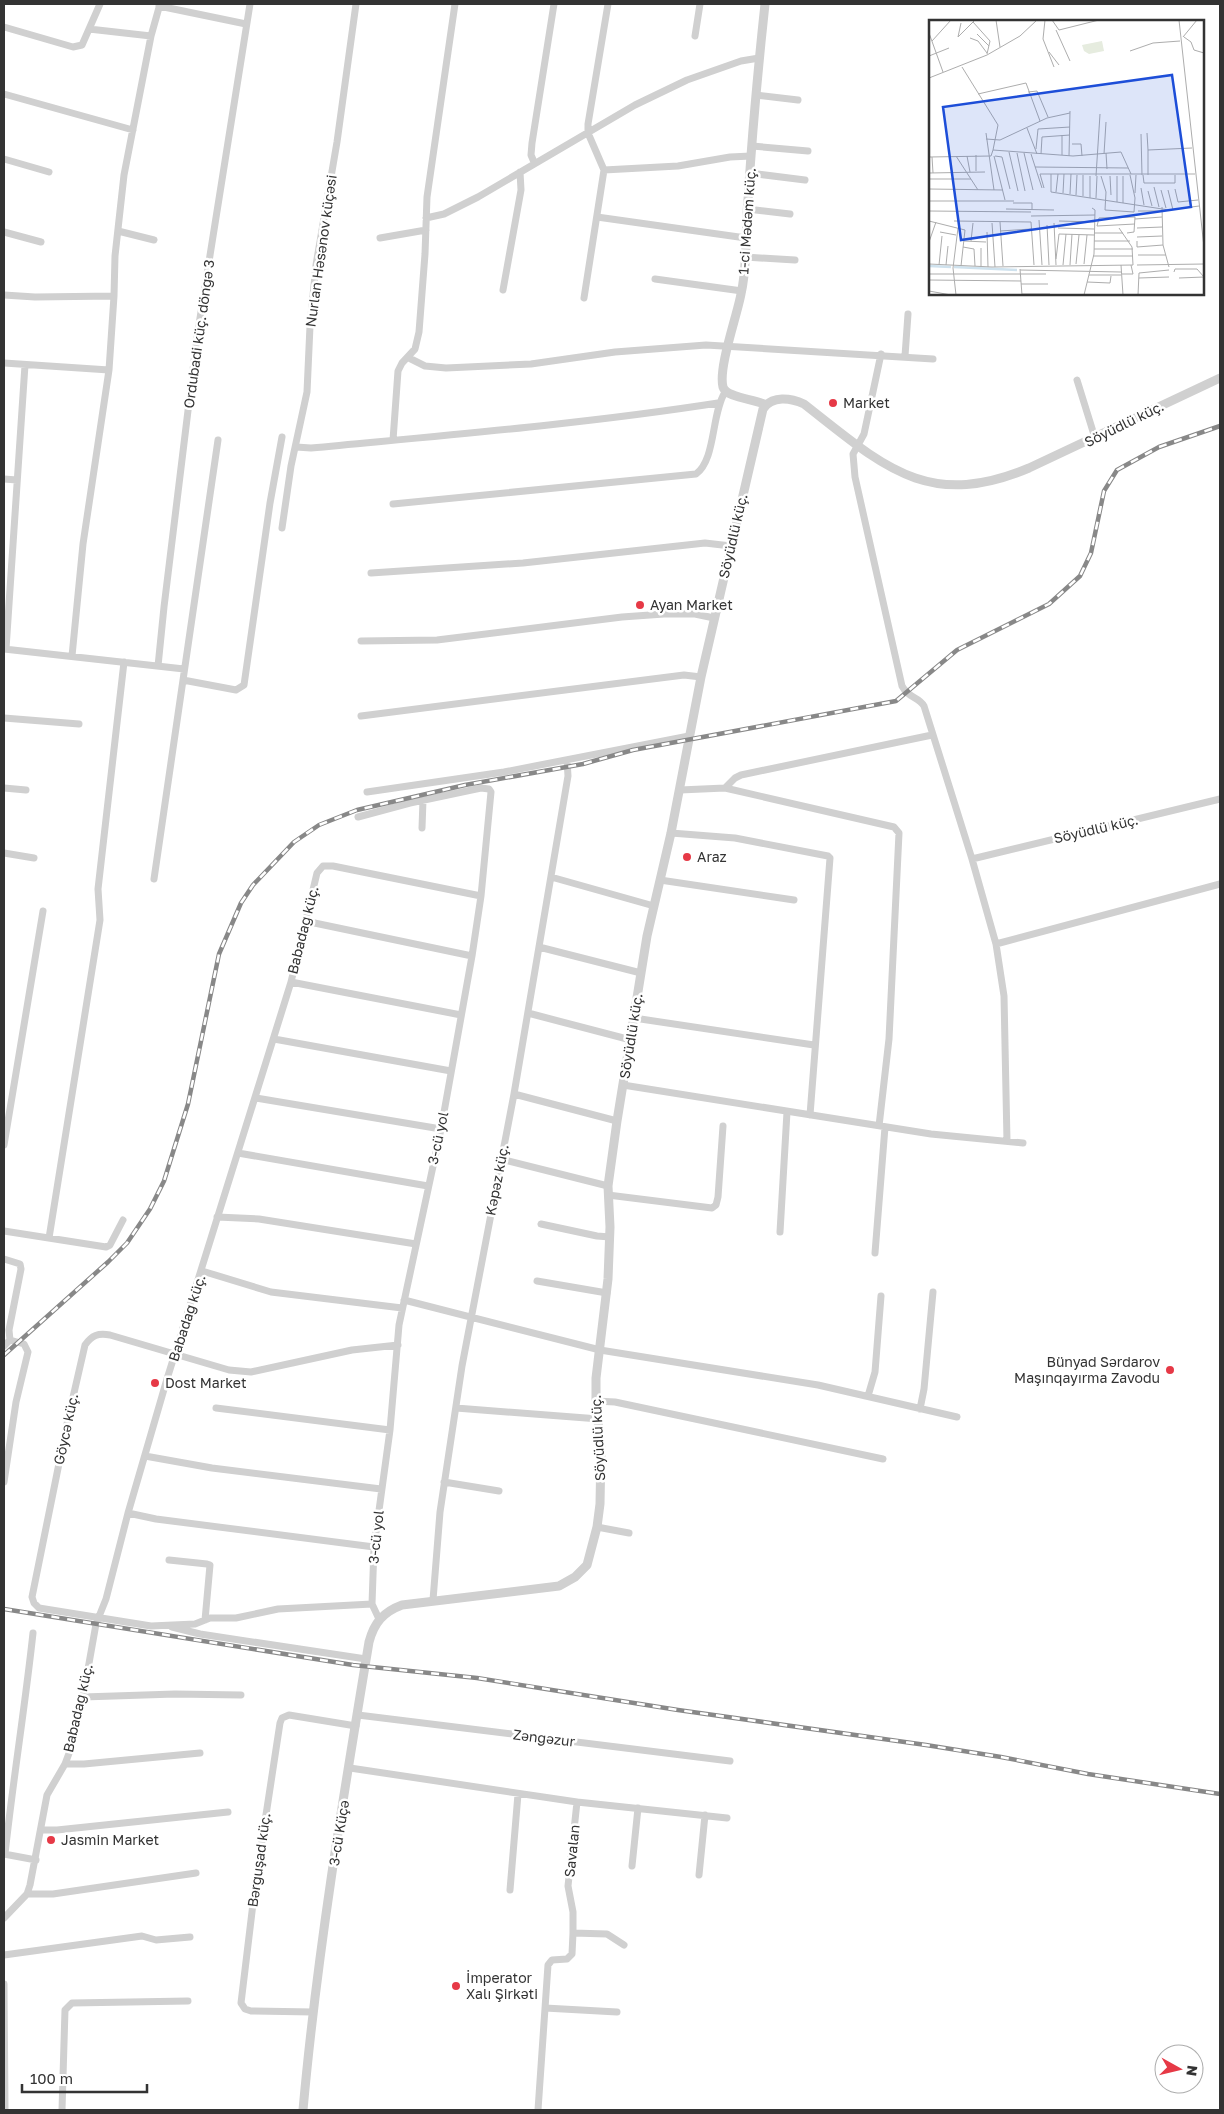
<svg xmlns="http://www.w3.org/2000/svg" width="1224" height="2114" viewBox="0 0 1224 2114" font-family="'Golos Text',sans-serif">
  <rect width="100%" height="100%" fill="#fff"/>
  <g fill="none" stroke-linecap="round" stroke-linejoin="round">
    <path stroke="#d0d0d0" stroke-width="7" d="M159,6L246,24
      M4,27L73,47L82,45L100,4
      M89,29L151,36
      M695,36L700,4
      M4,94L133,130
      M756,95L798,100
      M752,146L808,151
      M4,159L49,172
      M534,162L531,155L532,143L554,4
      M604,170L678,166L730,157L751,156
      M749,173L805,180
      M747,209L790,214
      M597,217L746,238
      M426,218L444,214L478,197L635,105L687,80L741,61L759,58
      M118,231L154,240
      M4,232L41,242
      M380,238L426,230
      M745,257L795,260
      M655,279L742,291
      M503,290L521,190L520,172
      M4,295L35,297L114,296
      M584,298L604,170L588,133V124L608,4
      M881,354L864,434L853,454L855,477L902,686C909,699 918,696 924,706L972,859L996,944L1004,996L1007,1141
      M905,356L908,314
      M409,358L425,366L446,368L531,364L615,352L706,345L933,359
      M4,363L109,370
      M1077,380L1095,438
      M393,440L398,371L402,363L415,349L419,332L425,254L427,197L455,4
      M296,447L311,448C447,435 583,424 718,403
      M4,479L17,480
      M393,504L696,474C716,459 711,415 725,392
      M282,528L291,466L307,392L310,326L316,265L337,142L356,4
      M371,573L523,563L705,543L731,546
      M361,641L437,640L622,617L664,614H695L714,618
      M4,649L184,669
      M6,649L25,365
      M72,656L83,544L109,370L114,296L115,256L124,175L151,36L160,4
      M158,666L164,607L197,337L250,4
      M183,680L236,690L244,685L270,503L282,437
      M361,716L684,675L701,677
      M4,718L79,724
      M4,788L26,790
      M725,788L894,827L899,833L889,1039L879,1126
      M680,790L725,788L735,778L741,775L932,735
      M367,792L504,772L689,736
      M358,817L410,803L481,788L489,789L491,792L481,896L472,956L441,1129L399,1325L390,1430L374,1547L372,1604L379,1619
      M422,828L423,800
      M671,833L735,838L828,856L830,858L810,1115
      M4,853L34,858
      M972,859L1220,799
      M551,877L654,906
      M154,879L218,440
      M660,880L794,900
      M305,921L472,956
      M996,944L1220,884
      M539,947L641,973
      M291,982L461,1015
      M528,1013L631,1040
      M634,1018L814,1045
      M274,1039L451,1071
      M623,1085L931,1134L1023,1143
      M514,1094L617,1121
      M256,1098L441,1129
      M4,1145L43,911
      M238,1153L428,1186
      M501,1159L608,1186
      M608,1195L712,1208L716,1205L718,1197L723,1126
      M217,1217L259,1219L416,1244
      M541,1224L597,1236L610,1237
      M4,1231L106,1247L110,1245L123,1220
      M780,1232L787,1112
      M49,1238L100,920L98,889L124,662
      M875,1253L885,1127
      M4,1259L20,1264L21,1269L9,1330L10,1340
      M202,1271L271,1292L402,1308
      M537,1281L607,1293
      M404,1300L600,1350L818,1385L957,1417
      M4,1346L10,1340
      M868,1396L875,1372L881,1296
      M596,1401L615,1402L883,1459
      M216,1408L390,1430
      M456,1408L599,1419
      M920,1409L924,1389L933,1292
      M145,1456L212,1468L381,1489
      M4,1482L16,1402L28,1352L24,1344L10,1340
      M444,1482L499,1491
      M128,1513L156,1519L374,1547
      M597,1527L629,1533
      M169,1560L207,1564L210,1565L205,1620
      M433,1600L440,1512L462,1366L514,1094L568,776L567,760
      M372,1604L278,1609L236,1618H210L195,1624L151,1626L39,1608L34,1603L32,1597L68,1419L85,1345C92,1335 98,1333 110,1335L229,1370L251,1372L352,1350L398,1345
      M172,1627L200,1634L366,1659
      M83,1697L175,1694L241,1695
      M358,1715L730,1761
      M65,1764H84L200,1753
      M350,1768L577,1802L568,1886L573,1912V1933L572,1954L567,1959L552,1960L548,1965L538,2110
      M577,1802L727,1818
      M42,1830H57L228,1812
      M4,1854L36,1860
      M5,1854C13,1780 25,1707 33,1633
      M632,1866L638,1808
      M699,1875L705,1815
      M510,1890L518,1794
      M27,1894H53L196,1873
      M4,1918L27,1894L30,1885L47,1795L65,1764L71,1748L83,1697L96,1624L106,1599L128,1513L167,1379L291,982L317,873L323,866H333L481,896
      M573,1933L607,1934L624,1945
      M4,1955L142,1936L156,1940L190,1937
      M4,1984L5,2110
      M545,2008L617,2012
      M313,2012L251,2011L245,2009L241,2003L255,1887L280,1723L282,1718L289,1715L356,1726
      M62,2110L65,2010L72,2003L188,2001"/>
    <path stroke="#d0d0d0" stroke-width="9" d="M765,4C758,69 752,134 748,200C745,231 748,264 741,294C737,316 718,368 723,387C726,398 755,399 766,405
      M303,2110C317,1954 343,1798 369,1642C374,1623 383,1612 402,1605L559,1586L575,1577L587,1565L597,1527L600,1504L601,1450L596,1401V1378L608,1279L610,1227L608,1186L617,1121L647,936L671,833L701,677L763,409C772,395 791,398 804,404C882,465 927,511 1029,468L1220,378"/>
    <g stroke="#888" stroke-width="4.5">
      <path id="rail" d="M4,1355L108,1262L127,1243L150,1209L164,1181L188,1104L219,954L241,903L253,885L294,842L319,825L357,810L465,785L583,764L633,750L896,701L957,650L1049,604L1080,576L1091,553L1104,491L1117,470L1159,447L1220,426
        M4,1609L353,1665L477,1678L678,1710L926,1745L1001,1757L1088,1774L1220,1794"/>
    </g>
    <use href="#rail" stroke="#fff" stroke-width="2.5" stroke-dasharray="8" stroke-linecap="butt"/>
  </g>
  <g fill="#e63946" stroke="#fff" stroke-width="2">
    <circle cx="833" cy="403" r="5"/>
    <circle cx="640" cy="605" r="5"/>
    <circle cx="687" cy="857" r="5"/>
    <circle cx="1170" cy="1370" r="5"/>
    <circle cx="155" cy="1383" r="5"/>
    <circle cx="51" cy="1840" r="5"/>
    <circle cx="456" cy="1986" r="5"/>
  </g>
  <g text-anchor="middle" stroke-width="5" stroke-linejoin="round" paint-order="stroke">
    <g font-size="14" fill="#333" stroke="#fff">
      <text transform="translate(747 221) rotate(-86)" y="5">1-ci Mədəm küç.</text>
      <text transform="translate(321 251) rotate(-82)" y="5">Nurlan Həsənov küçəsi</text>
      <text transform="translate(199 334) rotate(-82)" y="5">Ordubadi küç. döngə 3</text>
      <text transform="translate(1124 424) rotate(-26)" y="5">Söyüdlü küç.</text>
      <text transform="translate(733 536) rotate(-77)" y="5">Söyüdlü küç.</text>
      <text transform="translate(1096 829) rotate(-13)" y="5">Söyüdlü küç.</text>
      <text transform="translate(303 930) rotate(-76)" y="5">Babadağ küç.</text>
      <text transform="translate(631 1036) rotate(-81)" y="5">Söyüdlü küç.</text>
      <text transform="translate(438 1138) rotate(-78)" y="5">3-cü yol</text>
      <text transform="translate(497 1180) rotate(-79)" y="5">Kəpəz küç.</text>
      <text transform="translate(187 1318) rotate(-72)" y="5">Babadağ küç.</text>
      <text transform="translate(66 1429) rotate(-78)" y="5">Göycə küç.</text>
      <text transform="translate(598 1438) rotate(-93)" y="5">Söyüdlü küç.</text>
      <text transform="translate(376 1537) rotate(-84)" y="5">3-cü yol</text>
      <text transform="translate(78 1708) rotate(-77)" y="5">Babadağ küç.</text>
      <text transform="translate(544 1738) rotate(7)" y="5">Zəngəzur</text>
      <text transform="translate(339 1833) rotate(-81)" y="5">3-cü Küçə</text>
      <text transform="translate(572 1851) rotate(-84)" y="5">Savalan</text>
      <text transform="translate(259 1860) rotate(-82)" y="5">Bərguşad küç.</text>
    </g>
    <g font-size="14" fill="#333" stroke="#fff" text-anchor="start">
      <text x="843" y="408">Market</text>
      <text x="650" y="610">Ayan Market</text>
      <text x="697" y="862">Araz</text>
      <text x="1160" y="1367" text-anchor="end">Bünyad Sərdarov<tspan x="1160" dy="16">Maşınqayırma Zavodu</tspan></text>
      <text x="165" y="1388">Dost Market</text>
      <text x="61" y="1845">Jasmin Market</text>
      <text x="466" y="1983">İmperator<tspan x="466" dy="16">Xalı Şirkəti</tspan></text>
    </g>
  </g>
  <g transform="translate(929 20)">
    <rect width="275" height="275" fill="#fff"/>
    <path d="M173,21L175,31L160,34L155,31L153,25Z" fill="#e6ecdf"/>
    <path fill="none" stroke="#cfe2ee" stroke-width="2.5" d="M0,246L22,247M25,247L88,250"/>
    <path fill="none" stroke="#adadad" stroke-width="1" d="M67,0L71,27M116,0L114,19L125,47M123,0L130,10L170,0M250,0L275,227M44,2L61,21L58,34M32,3L29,17L46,0M127,10L141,41M0,13L14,52M48,14L60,26M254,17L268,0M255,17L262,22L265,30L275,33M41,18L49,21L58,33M3,21L22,0M201,31L224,23L251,21M120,32L130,45M0,36L20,28M33,47L69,105L64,130L144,136L192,132L202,154M0,58L58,35L91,16L108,0M99,72L108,71L119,97M49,74L97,63L111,101M98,108L108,134M57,113L65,170M218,113L219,130M212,114L213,155M57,119L71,120L118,98L141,93M143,124H152L153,136M107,129L109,109L141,107M80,132L89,171M88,133L96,171M95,133L104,170M177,133L178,149M102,134L113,168M112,134L113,117L141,115M175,134L177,102M47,135V151M133,135V115M27,136L49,170M38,136L41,152M65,136L76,180M66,136L73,137L81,169M140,136L141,91M0,137L62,136L64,130M3,137L4,153M106,147L199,148M0,153L56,152M122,154V172L240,190L270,186M214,155L215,163H246V155M219,155V130L263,128M161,156V178M167,156L171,94M172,156L177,172L176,190L205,192L206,178L201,155M181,156L182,175M194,156V183M0,159H42M225,167L230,187M115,168L111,154H266M212,168L215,185M0,169L74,170M246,169L249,182L269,180M232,170L237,188M239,170L244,190M219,171L223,186M127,172L129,154M134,173L135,154M206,173L207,155M141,174L142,154M147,175L148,155M154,176V155M167,178L168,156M0,181H85M188,182V156M84,183H103V190M233,187L234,225L240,247M77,189L125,190M0,191L102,192M209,191H233M102,196L166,195M206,199L233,197M110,200L113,245M0,201L36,210L32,246M25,201L102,202M130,201L166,202M71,202L74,246M102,202L105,245M63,203L66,247M125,203L127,245M118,205L120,245M168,206L170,198L206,197L205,212L198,213M168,206L206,204M129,208L165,209M208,208L233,207M71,211L102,209M11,212L27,215M58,212L59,247M166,213H194M208,217L233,216M35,221L57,222M42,221L44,203M165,221H201M208,221V227L234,225M0,222L7,202M34,227L45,229L46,246M52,228V247M165,229H204M209,235H237M164,236H204M127,239L130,214L165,215M0,244L63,247L204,245L203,227L190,208M147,244L150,215M155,244L158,215M10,245L13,216M17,245L19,226M134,245L137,214M141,245L143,214M192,245L194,275M208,245L275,244M91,249L93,275M91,250L192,252M245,252L246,249H268L275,257M0,254H117M193,254H204L202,245M160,255H192M210,258L240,257M250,258L275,257M0,260L92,261M158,262L181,263L182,256M92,264H119M0,271L22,275M93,274H121M27,275L24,248L29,208M155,275L165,234L166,190L163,188M209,275L210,253L240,250"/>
    <path fill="#1d4ed8" fill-opacity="0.15" stroke="#1d4ed8" stroke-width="2.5" d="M243,55L262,187L32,220L14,87Z"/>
    <rect width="275" height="275" fill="none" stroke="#333" stroke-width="2.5"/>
  </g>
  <rect width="1224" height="2114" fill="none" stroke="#333333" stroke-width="10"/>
  <g transform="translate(1179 2069) rotate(98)"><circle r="24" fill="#ffffff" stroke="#adadad"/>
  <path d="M0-4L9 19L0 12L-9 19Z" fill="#e63946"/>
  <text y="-8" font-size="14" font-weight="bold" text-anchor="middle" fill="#333333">N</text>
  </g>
  <path d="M22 2084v8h125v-8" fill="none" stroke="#333333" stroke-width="2.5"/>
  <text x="30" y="2084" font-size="15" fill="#333333" stroke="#ffffff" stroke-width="4" paint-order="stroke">100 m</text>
</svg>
